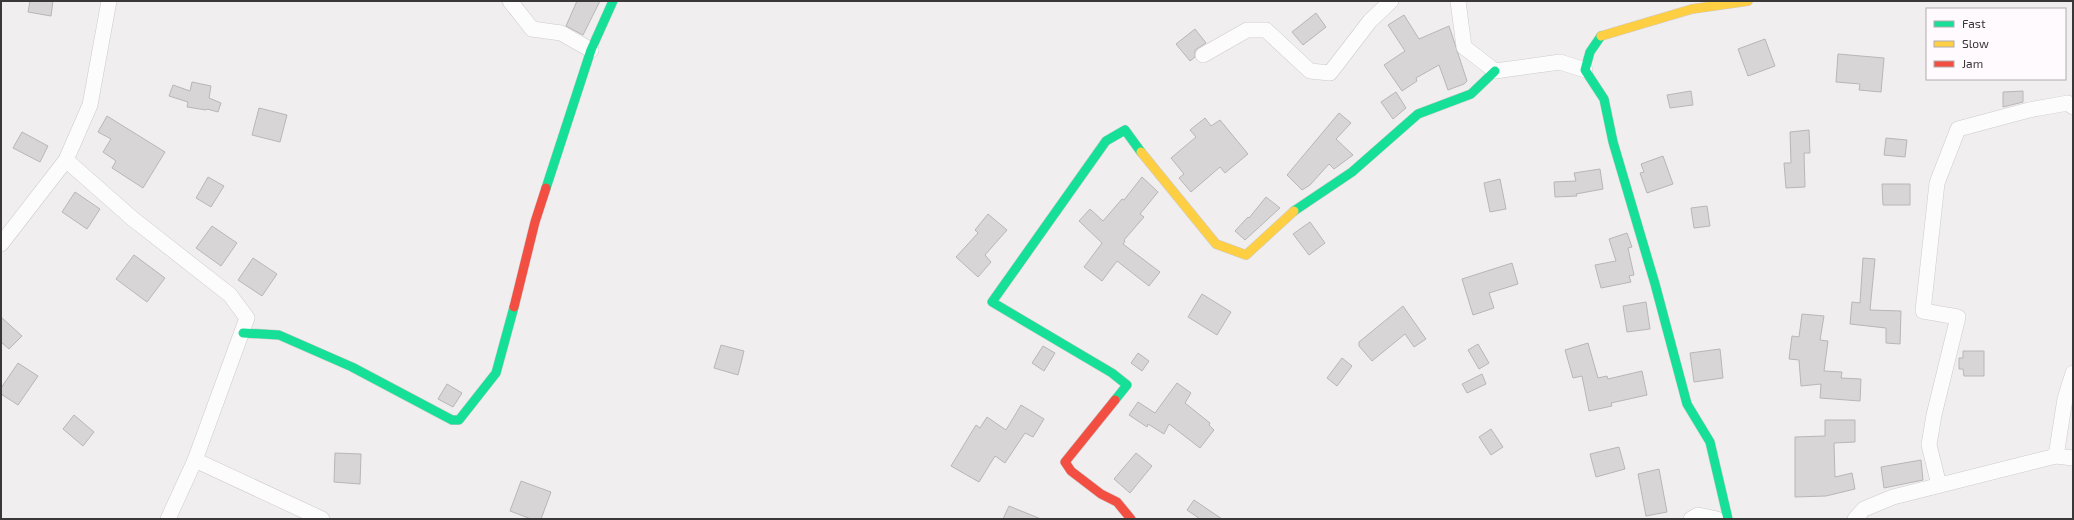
<svg xmlns="http://www.w3.org/2000/svg" width="2074" height="520" viewBox="0 0 2074 520" font-family="'Exo 2',sans-serif">
  <rect width="100%" height="100%" fill="#f0eeef"/>
  <path fill="#d7d5d6" stroke="#b8b6b7" d="M30,1H53L51,16L28,12Z
    M577,1H600L583,35L566,26Z
    M1316,13L1326,27L1303,45L1292,32Z
    M1404,15L1419,39L1449,26L1467,81L1464,84L1448,90L1439,65L1416,78L1417,81L1402,91L1384,65L1405,51L1388,25Z
    M1195,29L1206,43L1195,50V57L1190,61L1176,44Z
    M1765,39L1775,66L1748,76L1738,49Z
    M1838,54L1884,58L1881,92L1859,90L1860,84L1836,82Z
    M192,82L211,86L209,98L221,103L218,112L207,109L206,110L187,107L188,102L169,96L173,85L190,91Z
    M1691,91L1693,105L1670,108L1667,95Z
    M2023,91V102L2003,107V92Z
    M1396,92L1406,108L1393,119L1381,102Z
    M259,108L287,115L280,142L252,135Z
    M1339,113L1351,123L1336,139L1353,155L1334,169L1329,164L1310,185L1302,190L1287,175Z
    M107,116L165,152L143,188L112,168L116,161L103,152L111,139L98,132Z
    M1205,118L1211,126L1220,120L1248,154L1225,173L1220,167L1191,192L1179,178L1184,174L1171,158L1196,137L1190,130Z
    M1809,130L1810,153H1804L1805,187L1786,188L1784,163H1791L1790,132Z
    M22,132L48,146L40,162L13,148Z
    M1886,138L1907,140L1905,157L1884,155Z
    M1663,156L1673,184L1647,193L1640,173L1644,172L1641,164Z
    M1600,169L1603,189L1576,194L1577,196L1555,197L1554,182L1576,181L1574,173Z
    M208,177L224,186L211,207L196,198Z
    M1142,177L1158,192L1140,214L1144,217L1124,240L1125,241L1123,244L1160,272L1149,286L1117,261L1102,281L1084,267L1102,243L1079,221L1090,209L1103,221L1122,199L1124,200Z
    M1500,179L1506,209L1490,212L1484,183Z
    M1882,184H1910V205H1883Z
    M75,192L100,209L87,229L62,212Z
    M1266,197L1280,208L1245,240L1235,231L1248,217L1249,218Z
    M1707,206L1710,226L1694,228L1691,208Z
    M988,214L1007,230L985,255L991,262L978,277L956,257L978,233L975,230Z
    M1310,222L1325,243L1309,255L1293,234Z
    M212,226L237,243L221,266L196,248Z
    M1627,233L1632,247L1628,248L1634,275L1629,276L1631,282L1601,288L1595,265L1616,261L1609,239Z
    M134,255L165,278L147,302L116,279Z
    M253,258L277,274L262,296L238,280Z
    M1863,258L1875,259L1870,310L1901,311L1900,344L1886,343V328L1850,324L1852,302L1860,303Z
    M1512,263L1518,284L1489,293L1494,308L1473,315L1462,279Z
    M1202,294L1231,312L1217,335L1188,317Z
    M1646,302L1650,329L1627,332L1623,306Z
    M1403,306L1426,339L1414,347L1405,334L1372,361L1359,346V342Z
    M1802,314L1824,316L1820,340L1828,341L1824,371L1842,372L1841,378L1861,379L1860,401L1820,398L1821,384L1801,386L1799,360L1789,359L1792,336L1799,337Z
    M1,317L22,336L9,349L1,342Z
    M1588,343L1598,378L1607,376L1608,379L1642,371L1647,395L1611,403L1612,406L1589,411L1582,376L1573,378L1565,350Z
    M1478,344L1489,363L1479,369L1468,350Z
    M721,345L744,351L738,375L714,368Z
    M1043,346L1055,353L1044,371L1032,363Z
    M1720,349L1723,378L1694,382L1690,353Z
    M1963,351H1984V376H1964L1963,369H1959V358H1963Z
    M1138,353L1149,361L1142,371L1131,363Z
    M1342,358L1352,366L1337,386L1327,378Z
    M18,363L38,376L18,405L1,394V388Z
    M1482,374L1486,384L1467,393L1462,384Z
    M1177,383L1191,393L1185,403L1210,423L1209,425L1214,430L1200,448L1169,424L1164,434L1148,424L1147,427L1129,415L1138,402L1155,413Z
    M447,384L462,393L453,407L438,399Z
    M1021,405L1044,419L1033,437L1025,433L1005,463L995,456L979,482L951,466L976,425L980,428L987,417L1006,430Z
    M74,415L94,432L83,446L63,429Z
    M1825,420H1855V442L1834,443L1835,477L1852,473L1855,489L1826,496L1795,497V437L1825,436Z
    M1491,429L1503,447L1491,455L1479,437Z
    M1619,447L1625,469L1596,477L1590,454Z
    M335,453L361,454L360,484L334,482Z
    M1136,453L1152,466L1130,493L1114,479Z
    M1921,460L1923,480L1884,488L1881,467Z
    M1659,469L1667,512L1646,516L1638,474Z
    M521,481L551,492L541,519H531L510,511Z
    M1194,500L1222,519H1200L1187,510Z
    M1009,506L1041,519H1003Z"/>
  <g fill="none" stroke-linecap="round" stroke-linejoin="round">
    <g stroke="#cdcbcc" stroke-width="16">
      <path id="street" d="M510,1L532,29L561,33L591,50
        M1458,1L1464,47L1495,71L1560,62L1585,70
        M1203,55L1247,30H1266L1310,71L1330,73L1370,21L1391,1
        M66,160L133,219L230,295L247,318L195,460L168,519
        M1,244L66,160L90,105L109,1
        M2056,456L2065,399L2073,373
        M195,460L322,519
        M1939,485L1929,445L1934,415L1958,317L1923,311L1937,183L1958,129L2029,110L2068,103L2073,107
        M1691,519L1698,515L1717,519
        M1855,519L1864,509L1893,497L2056,456L2073,458"/>
    </g>
    <g stroke="#cdcbcc" stroke-width="10">
      <path id="fast" d="M1601,36L1590,52L1585,70L1604,99L1613,142L1655,284L1687,404L1710,442L1728,519
        M546,188L591,50L613,1
        M1294,211L1352,172L1418,114L1471,94L1495,71
        M243,333L279,335L352,367L452,420H459L496,373L514,307
        M1115,400L1127,385L1112,373L992,302L1106,141L1125,130L1141,152"/>
    </g>
    <g stroke="#cdcbcc" stroke-width="10">
      <path id="slow" d="M1601,36L1692,9L1748,1
        M1141,152L1216,244L1246,255L1294,211"/>
    </g>
    <g stroke="#cdcbcc" stroke-width="10">
      <path id="jam" d="M514,307L535,222L546,188
        M1115,400L1065,462L1071,471L1101,494L1117,502L1131,519"/>
    </g>
    <use href="#street" stroke="#fdfcfd" stroke-width="15"/>
    <use href="#fast" stroke="#16e098" stroke-width="9"/>
    <use href="#slow" stroke="#ffcf43" stroke-width="9"/>
    <use href="#jam" stroke="#f24e42" stroke-width="9"/>
  </g>
  <rect width="2074" height="520" fill="none" stroke="#393738" stroke-width="4"/>
  <rect x="1926" y="8" width="140" height="72" fill="#fffafd" stroke="#b0acae"/>
  <rect x="1934" y="21" width="20" height="6" fill="#16e098" stroke="#b0acae"/>
  <text x="1962" y="28" font-size="12" fill="#393738">Fast</text>
  <rect x="1934" y="41" width="20" height="6" fill="#ffcf43" stroke="#b0acae"/>
  <text x="1962" y="48" font-size="12" fill="#393738">Slow</text>
  <rect x="1934" y="61" width="20" height="6" fill="#f24e42" stroke="#b0acae"/>
  <text x="1962" y="68" font-size="12" fill="#393738">Jam</text>
</svg>
